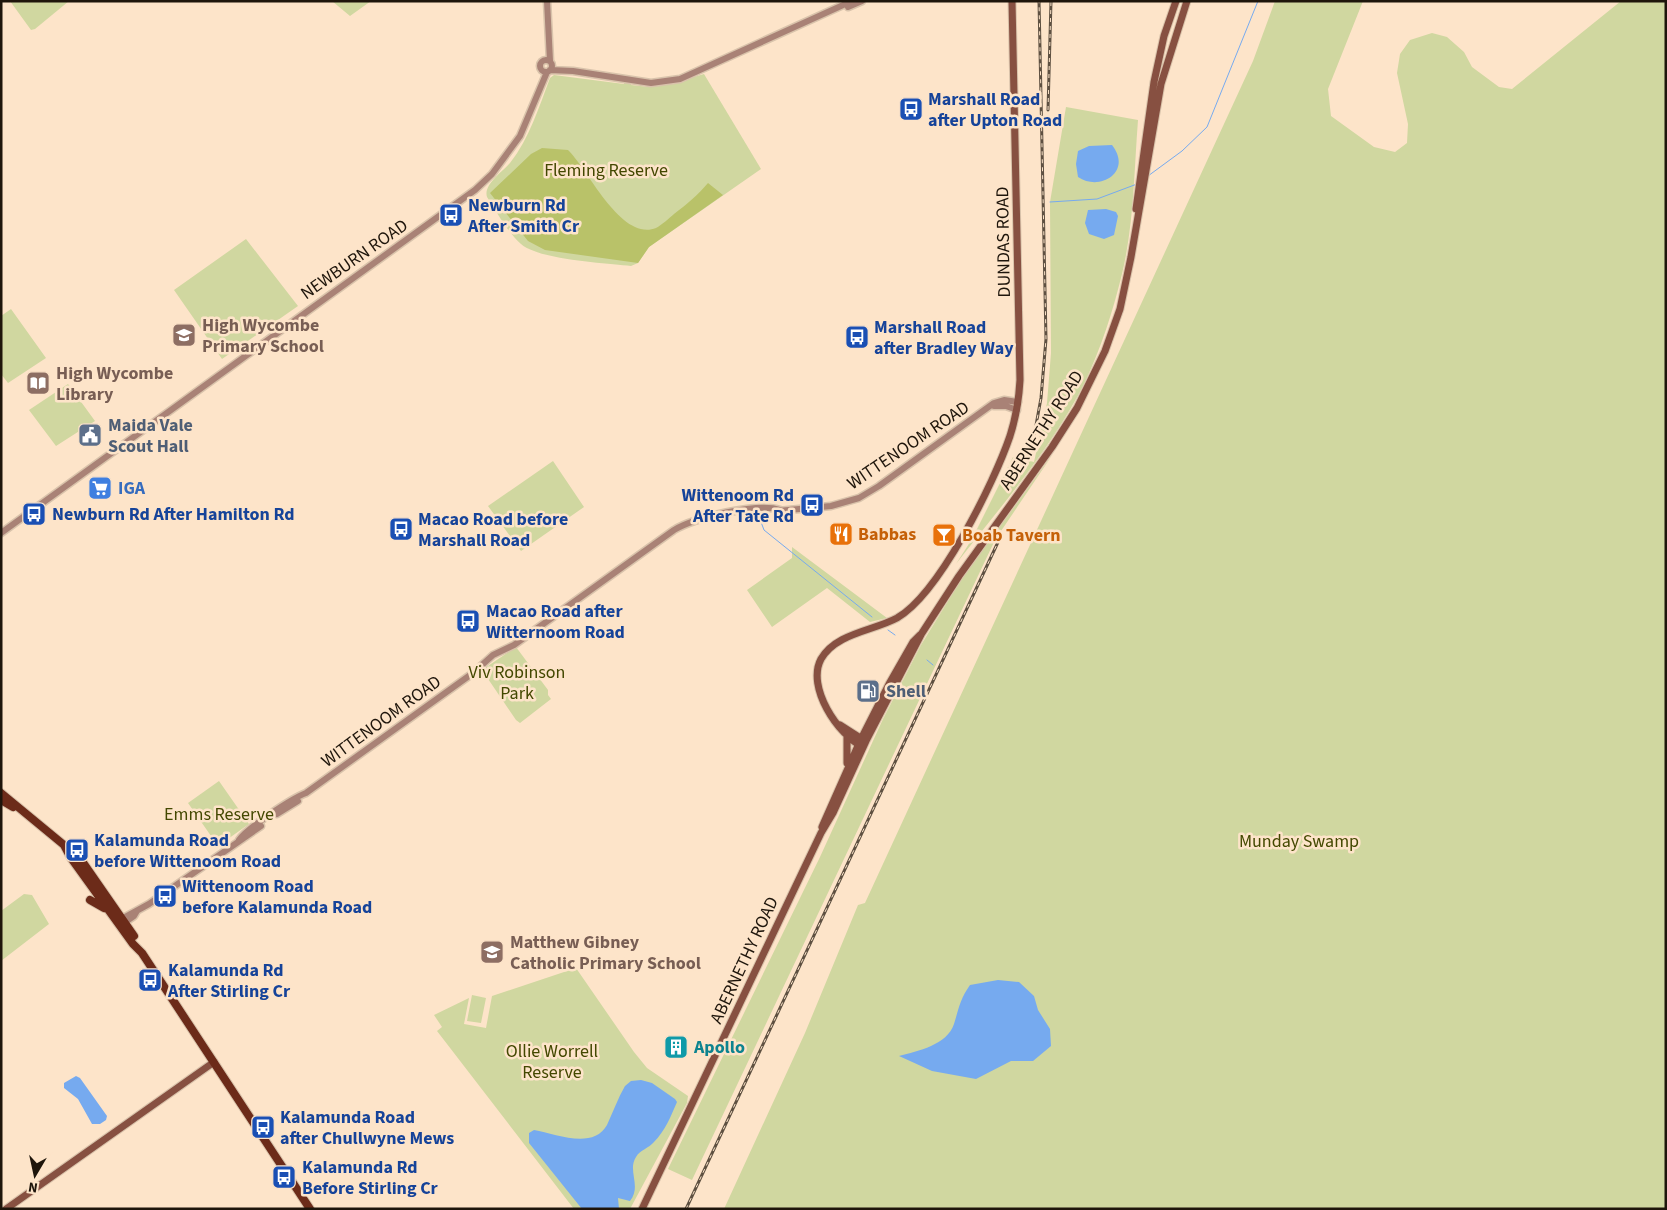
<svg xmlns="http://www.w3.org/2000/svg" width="1667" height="1210" viewBox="0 0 1667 1210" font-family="'Source Sans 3',sans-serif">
  <rect width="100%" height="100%" fill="#fde4c9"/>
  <path fill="#d0d7a0" d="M10,1H69L35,29L31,30Z
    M332,1H371L350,16Z
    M1275,1H1363L1328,89L1331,116L1374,147L1395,152L1407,143L1408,124L1397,73L1400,54L1410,40L1432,33L1447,37L1464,52L1472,67L1499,87L1512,89L1621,1L1666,2V1209H724L805,1033L858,905L865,903L1253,61Z
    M704,74L761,169L649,247L638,263L631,266C606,263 539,260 521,244C509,234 496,211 487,197C483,185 502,172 510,163C529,139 539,107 550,78L554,75L624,84V80L632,81L631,85L649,87L667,81L666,85Z
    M1066,107L1138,120C1134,171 1134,224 1122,274C1113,311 1101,348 1085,382C1052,448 1001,506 956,564L972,539L1013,457L1034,462L1047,403L1051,353L1050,202Z
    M246,239L298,306L222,359L174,290Z
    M11,309L46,358L8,383L1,374V316Z
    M68,384L95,421L56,446L29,410Z
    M1053,454L995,540L692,1180L668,1169L820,857L883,719L921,645L964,575Z
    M553,461L584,507L521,551L488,506Z
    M792,547L887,618L870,622L827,588L772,627L747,590L792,558Z
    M516,647L548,690V695L551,699L520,723L516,720L482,670Z
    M219,781L249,824L218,846L188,803Z
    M24,894L32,895L49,924L1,961V911Z
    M576,968L634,1052L647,1068L688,1096L687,1103L630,1209H574L437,1031L442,1027L434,1015L469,998L464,1024L486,1028L492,996Z
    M472,995L486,998L481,1023L467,1021Z"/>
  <path fill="#b9c269" d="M542,148L568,150C588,169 621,242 656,228C662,225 669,218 674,214C687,204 698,195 708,183L723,195L649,247L638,263L545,250L528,241L490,193L531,154Z"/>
  <path fill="#76aaef" d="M1112,145C1133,172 1100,192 1078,177L1076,164L1078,151L1089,146Z
    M1106,209L1116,212L1118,216L1114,235L1104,239L1089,234L1085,223L1088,210Z
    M998,980L1019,982L1034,996L1038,1010L1050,1029L1051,1046L1033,1061H1011L976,1079L932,1071L899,1056C918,1051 947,1045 954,1024C959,1008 960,999 970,985Z
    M76,1076L80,1078L107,1116L106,1120L100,1124H92L78,1099L64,1088V1083Z
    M641,1080L652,1083L675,1099L677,1102C671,1116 665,1131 654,1142C649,1148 640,1150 636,1157C627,1171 642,1186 630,1201L618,1198L619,1209H582L529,1143V1133L534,1130C556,1134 593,1150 607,1125C613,1112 618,1098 625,1086L631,1081Z"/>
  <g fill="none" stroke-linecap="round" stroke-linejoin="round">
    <path stroke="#76aaef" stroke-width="1" d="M1148,176L1182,151L1207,127L1258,1
      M1050,202L1097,199L1137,184
      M761,522L764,530L872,617
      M888,630L895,635
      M927,660L933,665"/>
    <g stroke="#d9c3ab" stroke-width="9">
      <path id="tertiary" d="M547,1L550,61
        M848,7L862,1
        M540 66a6 6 0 1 1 12 0a6 6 0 1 1-12 0Z
        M550,70L573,71L651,83L680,79L852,1
        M994,406H1006L1017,410
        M778,511L831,506L859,498L879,486L994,403L1004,400L1018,402
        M1,533L475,190L492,174L520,136L547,72
        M277,814L298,801
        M239,840C247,828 291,799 306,793L473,673L493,655L514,645L674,530C694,518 758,502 780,510
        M118,921L149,904L261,826
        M121,925L134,916L137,911"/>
    </g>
    <g stroke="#d9c3ab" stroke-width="9">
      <path id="secondary" d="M1136,209L1154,82L1164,36L1176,1
        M840,725L865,741
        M863,747C838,735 806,687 821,659C836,633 873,631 897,618C939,594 994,483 1010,436C1016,417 1019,399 1020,380L1012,1
        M847,763V737
        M822,827L861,739L889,684L913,642L920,635
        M6,1209L214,1062
        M642,1209L821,833L833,813L866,741L922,633L959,576L1052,447L1077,408L1105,351L1120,309L1131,257L1161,84L1187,1"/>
    </g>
    <g stroke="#d9c3ab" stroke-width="10">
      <path id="primary" d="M1,793L64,845L75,851L134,936
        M1,800L13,807
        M64,845L71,858L133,944L142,953L310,1209
        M90,900L104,908"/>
    </g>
    <use href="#tertiary" stroke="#a98276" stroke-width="6"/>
    <use href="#secondary" stroke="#875041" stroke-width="7"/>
    <use href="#primary" stroke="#6c2b19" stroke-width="8"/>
    <g stroke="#5e5041" stroke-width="3">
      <path id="rail" d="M1048,110L1051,1
        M1030,458L1041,398L1046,339L1039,1
        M686,1209L999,540"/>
    </g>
    <use href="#rail" stroke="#fde4c9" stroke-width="1" stroke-dasharray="4" stroke-linecap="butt"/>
  </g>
  <defs>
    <g id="bus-square" transform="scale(1.25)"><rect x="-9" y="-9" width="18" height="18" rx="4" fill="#1a4fb4" stroke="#fde4c9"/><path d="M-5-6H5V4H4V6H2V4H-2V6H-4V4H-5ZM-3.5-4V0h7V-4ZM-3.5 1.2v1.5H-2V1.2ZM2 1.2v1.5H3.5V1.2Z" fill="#fff"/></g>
    <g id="school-square" transform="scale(1.25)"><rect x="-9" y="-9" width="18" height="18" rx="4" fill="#8d6e63" stroke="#fde4c9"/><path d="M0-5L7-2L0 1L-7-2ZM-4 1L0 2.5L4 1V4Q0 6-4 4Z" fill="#fff"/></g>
    <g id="library-square" transform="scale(1.25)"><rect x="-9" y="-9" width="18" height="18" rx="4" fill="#8d6e63" stroke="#fde4c9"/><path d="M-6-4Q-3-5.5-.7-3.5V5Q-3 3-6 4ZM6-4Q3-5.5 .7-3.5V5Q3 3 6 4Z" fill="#fff"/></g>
    <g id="civic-square" transform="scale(1.25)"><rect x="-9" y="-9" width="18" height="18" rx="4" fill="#5c6f8a" stroke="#fde4c9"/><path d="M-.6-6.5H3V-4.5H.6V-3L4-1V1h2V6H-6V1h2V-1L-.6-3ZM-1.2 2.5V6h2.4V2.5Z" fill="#fff"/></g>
    <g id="supermarket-square" transform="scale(1.25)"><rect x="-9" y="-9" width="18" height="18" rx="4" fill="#3f7fe0" stroke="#fde4c9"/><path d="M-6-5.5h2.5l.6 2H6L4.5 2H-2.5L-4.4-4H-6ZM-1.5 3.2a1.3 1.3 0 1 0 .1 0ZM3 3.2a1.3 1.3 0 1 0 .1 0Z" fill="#fff"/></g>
    <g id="restaurant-square" transform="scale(1.25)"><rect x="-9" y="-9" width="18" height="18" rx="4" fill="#e8710a" stroke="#fde4c9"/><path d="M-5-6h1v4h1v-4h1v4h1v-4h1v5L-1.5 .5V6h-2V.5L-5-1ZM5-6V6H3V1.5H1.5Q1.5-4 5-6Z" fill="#fff"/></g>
    <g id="bar-square" transform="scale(1.25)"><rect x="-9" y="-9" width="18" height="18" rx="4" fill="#e8710a" stroke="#fde4c9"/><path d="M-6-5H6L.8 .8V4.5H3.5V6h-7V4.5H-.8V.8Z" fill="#fff"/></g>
    <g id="fuel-square" transform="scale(1.25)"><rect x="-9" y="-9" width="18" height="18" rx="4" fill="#5c6f8a" stroke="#fde4c9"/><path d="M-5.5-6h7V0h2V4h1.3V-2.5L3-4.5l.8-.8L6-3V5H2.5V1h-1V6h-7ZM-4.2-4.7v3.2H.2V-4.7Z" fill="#fff"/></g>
    <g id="building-square" transform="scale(1.25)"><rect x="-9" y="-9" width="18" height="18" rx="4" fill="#0f9aa8" stroke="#fde4c9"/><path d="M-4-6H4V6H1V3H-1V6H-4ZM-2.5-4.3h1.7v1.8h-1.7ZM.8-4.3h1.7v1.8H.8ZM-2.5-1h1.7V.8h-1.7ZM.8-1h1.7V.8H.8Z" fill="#fff"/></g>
  </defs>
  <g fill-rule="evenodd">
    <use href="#bus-square" x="911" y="109"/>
    <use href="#bus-square" x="451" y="215"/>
    <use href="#school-square" x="184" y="335"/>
    <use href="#bus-square" x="857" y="337"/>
    <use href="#library-square" x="38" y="383"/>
    <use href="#civic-square" x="90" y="435"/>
    <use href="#supermarket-square" x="100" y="488"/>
    <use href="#bus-square" x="812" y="505"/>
    <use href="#bus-square" x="34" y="514"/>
    <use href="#bus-square" x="401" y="529"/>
    <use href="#restaurant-square" x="841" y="534"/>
    <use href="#bar-square" x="944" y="535"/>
    <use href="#bus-square" x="468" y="621"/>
    <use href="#fuel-square" x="868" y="691"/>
    <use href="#bus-square" x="77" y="850"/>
    <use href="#bus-square" x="165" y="896"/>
    <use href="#school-square" x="492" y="952"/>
    <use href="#bus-square" x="150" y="980"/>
    <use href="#building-square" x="676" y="1047"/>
    <use href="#bus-square" x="263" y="1127"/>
    <use href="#bus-square" x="284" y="1177"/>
  </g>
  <g text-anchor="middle" stroke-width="5" stroke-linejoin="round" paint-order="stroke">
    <g font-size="18" font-weight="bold" fill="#164399" stroke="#fde4c9" text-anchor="start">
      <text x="928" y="105">Marshall Road<tspan x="928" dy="21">after Upton Road</tspan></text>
      <text x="468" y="211">Newburn Rd<tspan x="468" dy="21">After Smith Cr</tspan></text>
      <text x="874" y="333">Marshall Road<tspan x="874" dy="21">after Bradley Way</tspan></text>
      <text x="794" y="501" text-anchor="end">Wittenoom Rd<tspan x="794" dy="21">After Tate Rd</tspan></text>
      <text x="52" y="520">Newburn Rd After Hamilton Rd</text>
      <text x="418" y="525">Macao Road before<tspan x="418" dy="21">Marshall Road</tspan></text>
      <text x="486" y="617">Macao Road after<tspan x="486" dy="21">Witternoom Road</tspan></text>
      <text x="94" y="846">Kalamunda Road<tspan x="94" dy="21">before Wittenoom Road</tspan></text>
      <text x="182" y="892">Wittenoom Road<tspan x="182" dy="21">before Kalamunda Road</tspan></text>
      <text x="168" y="976">Kalamunda Rd<tspan x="168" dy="21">After Stirling Cr</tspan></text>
      <text x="280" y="1123">Kalamunda Road<tspan x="280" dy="21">after Chullwyne Mews</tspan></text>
      <text x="302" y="1173">Kalamunda Rd<tspan x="302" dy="21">Before Stirling Cr</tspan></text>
    </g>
    <g font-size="18" fill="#434800" stroke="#fde4c9">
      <text x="606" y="176">Fleming Reserve</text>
      <text x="517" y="678">Viv Robinson<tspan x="517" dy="21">Park</tspan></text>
      <text x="219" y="820">Emms Reserve</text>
      <text x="1299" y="847">Munday Swamp</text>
      <text x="552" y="1057">Ollie Worrell<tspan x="552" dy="21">Reserve</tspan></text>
    </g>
    <g font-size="18" fill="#1e150b" stroke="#fde4c9">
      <text transform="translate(1003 242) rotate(-91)" y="6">DUNDAS ROAD</text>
      <text transform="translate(354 259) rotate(-35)" y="6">NEWBURN ROAD</text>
      <text transform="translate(1041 430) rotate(-57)" y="6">ABERNETHY ROAD</text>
      <text transform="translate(908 445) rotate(-34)" y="6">WITTENOOM ROAD</text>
      <text transform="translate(381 721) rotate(-36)" y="6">WITTENOOM ROAD</text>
      <text transform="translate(744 960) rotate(-65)" y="6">ABERNETHY ROAD</text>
    </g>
    <g font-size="18" font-weight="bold" fill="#785e54" stroke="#fde4c9" text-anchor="start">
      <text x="202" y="331">High Wycombe<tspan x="202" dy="21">Primary School</tspan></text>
      <text x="56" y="379">High Wycombe<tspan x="56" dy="21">Library</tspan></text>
      <text x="510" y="948">Matthew Gibney<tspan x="510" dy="21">Catholic Primary School</tspan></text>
    </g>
    <g font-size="18" font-weight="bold" fill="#4e5e75" stroke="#fde4c9" text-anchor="start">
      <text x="108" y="431">Maida Vale<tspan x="108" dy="21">Scout Hall</tspan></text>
      <text x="886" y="697">Shell</text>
    </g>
    <g font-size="18" font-weight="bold" fill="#366cbe" stroke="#fde4c9" text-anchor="start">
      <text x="118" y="494">IGA</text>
    </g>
    <g font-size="18" font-weight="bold" fill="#c56008" stroke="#fde4c9" text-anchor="start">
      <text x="858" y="540">Babbas</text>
      <text x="962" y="541">Boab Tavern</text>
    </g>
    <g font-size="18" font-weight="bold" fill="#0d838f" stroke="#fde4c9" text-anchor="start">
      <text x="694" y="1053">Apollo</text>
    </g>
  </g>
  <rect width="1667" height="1210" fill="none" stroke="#1e150b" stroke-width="5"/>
  <g transform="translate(35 1175) rotate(189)" stroke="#fde4c9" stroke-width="4" paint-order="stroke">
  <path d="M0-4L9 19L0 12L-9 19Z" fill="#1e150b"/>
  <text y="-8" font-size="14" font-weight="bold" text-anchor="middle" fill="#1e150b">N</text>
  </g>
</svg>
